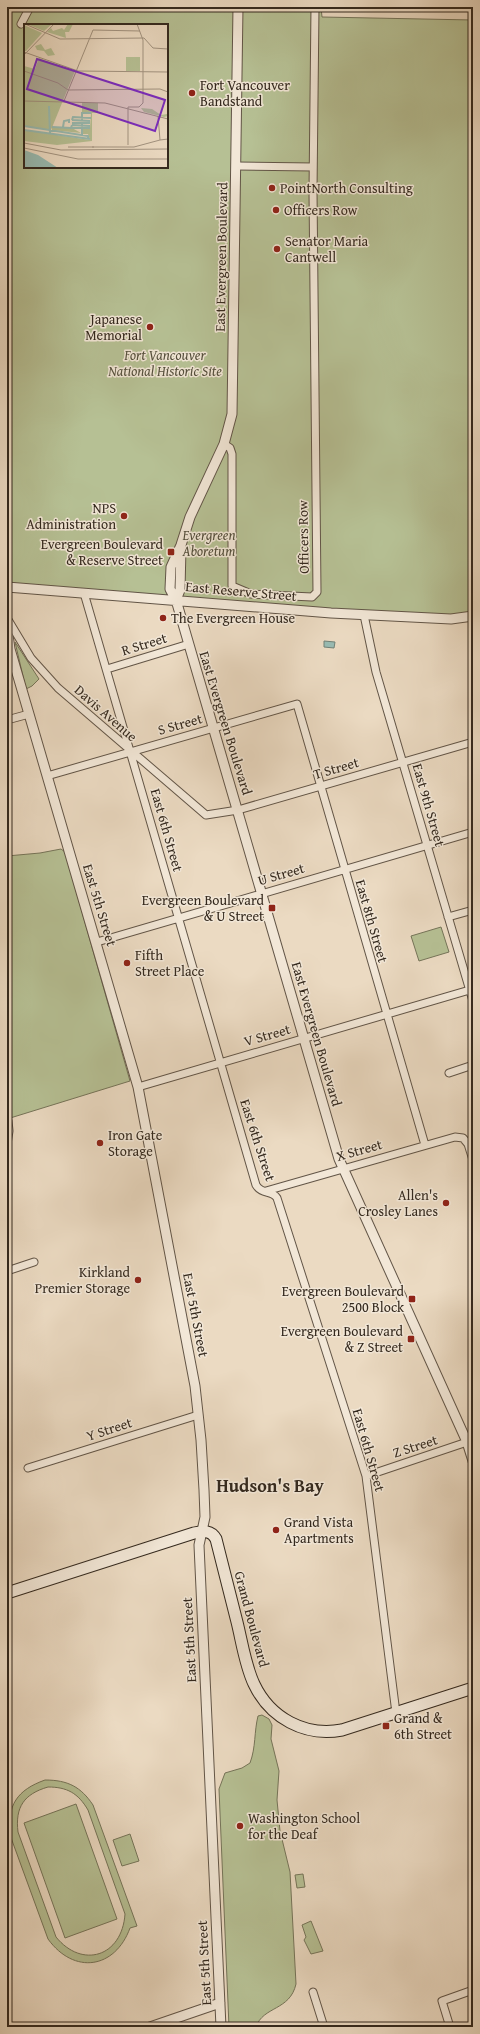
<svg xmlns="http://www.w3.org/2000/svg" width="480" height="2034" viewBox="0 0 480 2034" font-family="'Gentium Book Plus',serif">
  <rect width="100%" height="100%" fill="#ebdac2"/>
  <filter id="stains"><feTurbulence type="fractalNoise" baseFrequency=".005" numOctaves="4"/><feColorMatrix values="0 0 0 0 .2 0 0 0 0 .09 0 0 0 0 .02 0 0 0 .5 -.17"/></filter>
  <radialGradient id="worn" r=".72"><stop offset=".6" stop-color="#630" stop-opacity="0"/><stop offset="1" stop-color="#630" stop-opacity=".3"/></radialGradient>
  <path fill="#b6c094" stroke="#757459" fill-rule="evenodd" d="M7,7H321L322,17L473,20V616L451,619L7,586ZM25,25H167V167H25Z
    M15,642L39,679L32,686L26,689Z
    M61,849L65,852L130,1081L7,1119V856L40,853Z
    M441,927L449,952L419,961L411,936Z
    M262,1715L269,1719L272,1725L271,1739L279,1771L277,1800L280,1831L290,1872L296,1984C290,2011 263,2006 256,2027H229L219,1789L225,1773L242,1768L250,1763C256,1747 254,1732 258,1716Z
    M45,1780C68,1780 81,1787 93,1805L137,1926L130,1928C115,1969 74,1975 48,1939L10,1835C7,1805 17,1790 45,1780ZM48,1787C67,1787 78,1793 88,1810L125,1914C122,1957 82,1969 56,1937L18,1832C15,1807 24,1794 48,1787Z
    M76,1804L117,1919L65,1938L24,1823Z
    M130,1834L139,1861L122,1866L113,1840Z
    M303,1874L305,1887L297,1888L295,1875Z
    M311,1921L323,1951L311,1954L304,1940L306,1937L302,1925Z"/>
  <path fill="#98bbb2" stroke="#708177" d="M324,641L335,642L334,648L324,647Z"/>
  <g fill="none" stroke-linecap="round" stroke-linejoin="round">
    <g stroke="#625547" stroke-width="9">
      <path id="minor" d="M21,24L30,7
        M237,166L313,167
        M224,444L230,448L232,454V586L251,594L312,597L317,592L313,191L315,7
        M84,593L256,1185C262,1195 272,1190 277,1198L366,1476L396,1713
        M364,615L376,672L473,1001
        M7,618L31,658L58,688L206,815L238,810L473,742
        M107,669L189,644
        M7,720L29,714
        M47,776L297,704L425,1145
        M448,917L473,910
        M97,942L473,832
        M449,1073L473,1065
        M138,1087L473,989
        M7,1144L9,1131L8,1121
        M266,1191L455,1137L463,1138L468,1144L473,1160
        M7,1271L34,1262
        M28,1468L198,1415
        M366,1476L473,1440
        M313,1992L324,2027
        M450,2027L442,2001L473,1990"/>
    </g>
    <g stroke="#625547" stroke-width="11">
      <path id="tertiary" d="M238,7L232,414L224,444L190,517L181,545L171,567L170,589L176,600L339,1159L467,1442L473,1461
        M7,587L331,613L451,619L473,616
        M176,600L180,590L181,548
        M7,628L10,649L138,1087L195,1386L201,1440L204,1490L205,1517L199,1545L221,2027
        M150,2027L220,2003"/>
    </g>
    <g stroke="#34291e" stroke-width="13">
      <path id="secondary" d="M7,1593L194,1533C204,1531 211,1530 216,1539C223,1566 230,1594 237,1622C242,1642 245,1665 254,1684C270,1718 305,1737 342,1730L473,1688"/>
    </g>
    <use href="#minor" stroke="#f2e7d7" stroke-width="7"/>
    <use href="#tertiary" stroke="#f2e7d7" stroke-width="9"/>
    <use href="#secondary" stroke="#f2e7d7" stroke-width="11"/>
  </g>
  <g fill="#8f2418" stroke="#f2e7d7" stroke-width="1.5">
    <circle cx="192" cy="93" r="4"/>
    <circle cx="272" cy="188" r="4"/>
    <circle cx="276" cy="210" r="4"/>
    <circle cx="277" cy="249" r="4"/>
    <circle cx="150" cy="327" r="4"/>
    <circle cx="124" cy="516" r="4"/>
    <rect x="167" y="548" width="8" height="8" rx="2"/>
    <circle cx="163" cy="618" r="4"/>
    <rect x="268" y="904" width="8" height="8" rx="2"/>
    <circle cx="127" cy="963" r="4"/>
    <circle cx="100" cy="1143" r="4"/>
    <circle cx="446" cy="1203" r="4"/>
    <circle cx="138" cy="1280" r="4"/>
    <rect x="408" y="1295" width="8" height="8" rx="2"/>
    <rect x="407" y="1335" width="8" height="8" rx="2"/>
    <circle cx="276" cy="1530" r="4"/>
    <rect x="382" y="1722" width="8" height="8" rx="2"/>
    <circle cx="240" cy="1826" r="4"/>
  </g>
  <g text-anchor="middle" stroke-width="3" stroke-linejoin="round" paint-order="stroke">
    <g font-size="14" fill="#34291e" stroke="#f2e7d7" text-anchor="start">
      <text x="200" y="90">Fort Vancouver<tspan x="200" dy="16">Bandstand</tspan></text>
      <text x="280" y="193">PointNorth Consulting</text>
      <text x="284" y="215">Officers Row</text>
      <text x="285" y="246">Senator Maria<tspan x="285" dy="16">Cantwell</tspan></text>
      <text x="142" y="324" text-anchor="end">Japanese<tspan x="142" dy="16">Memorial</tspan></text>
      <text x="116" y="513" text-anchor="end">NPS<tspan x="116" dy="16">Administration</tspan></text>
      <text x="163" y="549" text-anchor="end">Evergreen Boulevard<tspan x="163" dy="16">&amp; Reserve Street</tspan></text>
      <text x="171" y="623">The Evergreen House</text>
      <text x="264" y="905" text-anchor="end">Evergreen Boulevard<tspan x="264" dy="16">&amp; U Street</tspan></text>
      <text x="135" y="960">Fifth<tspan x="135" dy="16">Street Place</tspan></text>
      <text x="108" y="1140">Iron Gate<tspan x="108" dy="16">Storage</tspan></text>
      <text x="438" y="1200" text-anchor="end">Allen's<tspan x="438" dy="16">Crosley Lanes</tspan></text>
      <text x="130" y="1277" text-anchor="end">Kirkland<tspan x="130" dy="16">Premier Storage</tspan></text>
      <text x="404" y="1296" text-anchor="end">Evergreen Boulevard<tspan x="404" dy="16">2500 Block</tspan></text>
      <text x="403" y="1336" text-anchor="end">Evergreen Boulevard<tspan x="403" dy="16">&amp; Z Street</tspan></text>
      <text x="284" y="1527">Grand Vista<tspan x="284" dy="16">Apartments</tspan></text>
      <text x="394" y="1723">Grand &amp;<tspan x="394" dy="16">6th Street</tspan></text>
      <text x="248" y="1823">Washington School<tspan x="248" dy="16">for the Deaf</tspan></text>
    </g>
    <g font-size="14" fill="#34291e" stroke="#f2e7d7">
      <text transform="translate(221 257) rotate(-89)" y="5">East Evergreen Boulevard</text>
      <text transform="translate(303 537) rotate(-91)" y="5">Officers Row</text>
      <text transform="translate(241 591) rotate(5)" y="5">East Reserve Street</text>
      <text transform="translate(144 644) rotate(-17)" y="5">R Street</text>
      <text transform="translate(106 713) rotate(41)" y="5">Davis Avenue</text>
      <text transform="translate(226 723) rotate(73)" y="5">East Evergreen Boulevard</text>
      <text transform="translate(180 724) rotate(-16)" y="5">S Street</text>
      <text transform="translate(336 768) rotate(-16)" y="5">T Street</text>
      <text transform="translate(429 805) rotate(74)" y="5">East 9th Street</text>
      <text transform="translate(167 830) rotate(74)" y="5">East 6th Street</text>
      <text transform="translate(281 874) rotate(-16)" y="5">U Street</text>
      <text transform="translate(100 905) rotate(73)" y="5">East 5th Street</text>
      <text transform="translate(372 921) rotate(74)" y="5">East 8th Street</text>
      <text transform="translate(317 1034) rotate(74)" y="5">East Evergreen Boulevard</text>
      <text transform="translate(267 1035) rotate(-16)" y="5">V Street</text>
      <text transform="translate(258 1140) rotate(72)" y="5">East 6th Street</text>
      <text transform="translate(359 1150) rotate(-16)" y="5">X Street</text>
      <text transform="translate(196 1315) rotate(79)" y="5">East 5th Street</text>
      <text transform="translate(109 1429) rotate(-18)" y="5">Y Street</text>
      <text transform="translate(415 1446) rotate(-18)" y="5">Z Street</text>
      <text transform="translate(369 1450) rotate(74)" y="5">East 6th Street</text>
      <text transform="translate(252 1619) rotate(75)" y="5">Grand Boulevard</text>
      <text transform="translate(189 1640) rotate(-93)" y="5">East 5th Street</text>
      <text transform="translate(204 1963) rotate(-93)" y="5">East 5th Street</text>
    </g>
    <g font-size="14" font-style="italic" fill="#544f3c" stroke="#f2e7d7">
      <text x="165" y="360">Fort Vancouver<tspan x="165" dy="16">National Historic Site</tspan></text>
      <text x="209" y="540">Evergreen<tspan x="209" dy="16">Aboretum</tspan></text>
    </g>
    <g font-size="18" font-weight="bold" fill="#34291e" stroke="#f2e7d7">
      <text x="270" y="1492">Hudson's Bay</text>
    </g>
  </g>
  <g transform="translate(24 24)">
    <rect width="144" height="144" fill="#ebdac2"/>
    <path d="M3,0H28L20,7ZM44,0H49L45,8H41L42,14L23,8L27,4L29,7L38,4L40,6ZM0,1L18,9L2,27H0ZM17,20L21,26L27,24L31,31L24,32L20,27L13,26L11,22ZM102,33H116V47H102ZM15,34L51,47L27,106L0,102V42L11,45ZM58,79H74V89H68V117L33,121L0,117V106L66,116L64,110H58V105L66,104L67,89H58ZM117,84L128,85L137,91L143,90L144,92L140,93L120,88ZM28,103L48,104L57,109L28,106Z" fill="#b6c094"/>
    <path d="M0,126L14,131L34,144H0Z" fill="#98bbb2"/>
    <path fill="none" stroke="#98bbb2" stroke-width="2" d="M25,82L26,110M48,96L49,93L67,94M48,96L66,97M48,99H66M48,101L47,104H66M48,101L66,102M0,102L64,112V115M28,103L47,104M39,103L40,97L45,96V99M0,106L66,115M58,111V89H67"/>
    <path fill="none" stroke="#a29380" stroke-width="1" d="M1,0L36,15L120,14L129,24L144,25M69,6L116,7M0,28L54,47L144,48M0,31L30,0M0,47L34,59L44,66L136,65L144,68M0,77L81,79L144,95M40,77L69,6M134,92L136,116L144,115M0,119L37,126L144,125M104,121V83H115L119,79V16L113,0M44,123H70M68,123H110L136,116M0,124L54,135H144"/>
    <path fill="#7b2cbf" fill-opacity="0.15" stroke="#7b2cbf" stroke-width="2" d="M13,35L141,76L131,107L3,65Z"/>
    <rect width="144" height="144" fill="none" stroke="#34291e" stroke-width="2"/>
  </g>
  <rect width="480" height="2034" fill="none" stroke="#ebdac2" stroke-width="24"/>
  <rect x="8" y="8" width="464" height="2018" fill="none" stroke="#34291e" stroke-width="2"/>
  <rect x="12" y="12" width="456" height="2010" fill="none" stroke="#34291e"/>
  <rect width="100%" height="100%" filter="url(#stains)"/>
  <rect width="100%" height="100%" fill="url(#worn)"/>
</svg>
